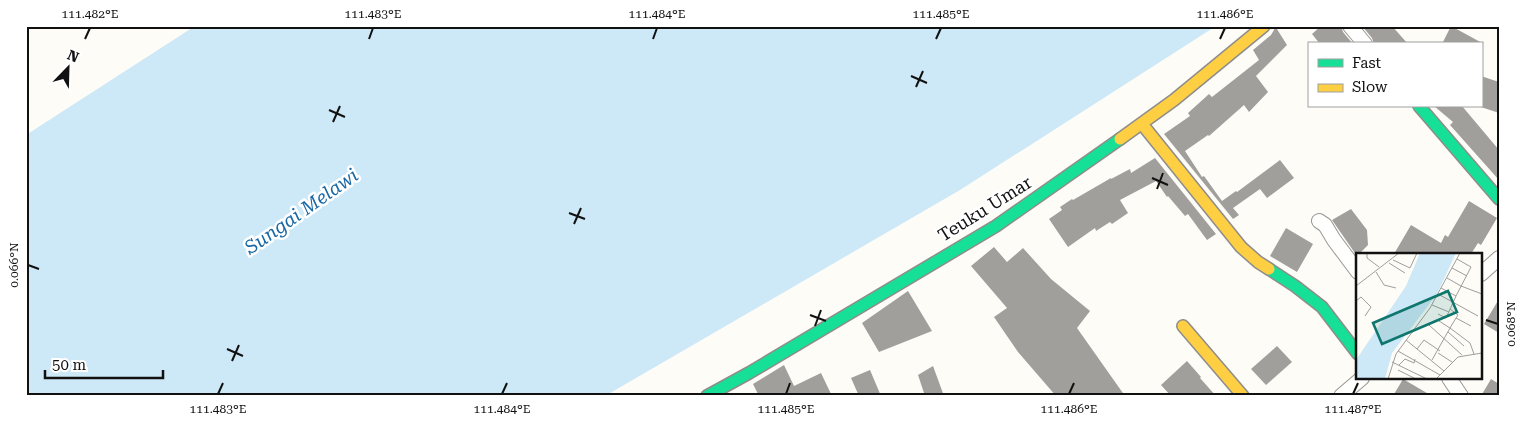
<svg xmlns="http://www.w3.org/2000/svg" width="1525" height="422" viewBox="0 0 1525 422" font-family="'Roboto Serif',serif">
  <rect width="100%" height="100%" fill="#fdfcf7"/>
  <path fill="#cde8f7" d="M195,26H1216L960,190L605,396H26V135Z"/>
  <path fill="#a19f9c" d="M1275,26L1287,45L1256,76L1268,92L1249,112L1244,105L1209,136L1208,135L1185,151L1202,177L1204,176L1222,201L1236,191L1237,192L1280,160L1294,178L1267,198L1260,189L1233,208L1239,215L1233,219L1164,134L1190,116L1188,113L1209,94L1212,97L1259,60L1253,50L1271,35L1274,30Z
    M1321,26H1341L1343,32L1353,44H1320L1312,34Z
    M1362,26H1392L1408,44H1374L1372,38Z
    M1451,26L1484,44H1442Z
    M1481,76L1499,82V113L1481,107Z
    M1434,106H1462L1499,150V180L1450,125L1453,122Z
    M1155,158L1216,234L1207,240L1188,214L1185,216L1168,196L1167,197L1156,181L1120,200L1128,213L1112,224L1110,222L1096,231L1095,228L1068,247L1049,219L1062,210L1060,207L1072,199L1073,200L1111,178V179L1130,169L1131,173Z
    M1469,201L1497,218L1481,245L1478,243L1471,254H1394L1411,225L1441,243L1445,235L1448,237Z
    M1351,209L1367,230L1368,245L1357,256L1332,220Z
    M1286,228L1313,244L1297,272L1270,256Z
    M994,247L1007,262L1023,248L1051,279L1090,311L1077,328L1125,396H1056L1018,352L994,317L1007,308L971,266Z
    M908,291L932,331L879,352L862,323Z
    M1499,299V333L1484,324Z
    M1277,346L1292,362L1266,385L1251,369Z
    M1187,361L1201,377L1200,378L1216,396H1171L1161,385Z
    M784,365L794,386L821,373L832,396H759L753,384Z
    M933,366L944,396H925L918,375Z
    M870,370L881,396H859L851,378Z
    M1403,379L1432,396H1393Z
    M1491,379L1499,384V396H1481Z"/>
  <g fill="none" stroke-linecap="round" stroke-linejoin="round">
    <g stroke="#979795" stroke-width="16">
      <path id="street" d="M1350,26L1365,44
        M1319,221L1325,225L1334,240L1358,272
        M1481,274L1499,258
        M1449,378L1461,396
        M1341,396L1362,378"/>
    </g>
    <g stroke="#8e8d8b" stroke-width="14">
      <path id="fast" d="M1419,106L1499,199
        M1269,269L1295,286L1322,307L1358,354
        M707,396L749,373L996,226L1120,139"/>
    </g>
    <g stroke="#8e8d8b" stroke-width="14">
      <path id="slow" d="M1142,124L1241,247L1258,262L1269,269
        M1120,139L1174,100L1264,26
        M1183,326L1243,396"/>
    </g>
    <use href="#street" stroke="#fffffe" stroke-width="14"/>
    <use href="#fast" stroke="#16e098" stroke-width="11"/>
    <use href="#slow" stroke="#ffcf43" stroke-width="11"/>
  </g>
  <path fill="none" stroke="#111" stroke-width="2" d="M85,39L90,28M369,39L373,28M653,39L657,28M936,39L941,28M1220,39L1225,28M911,76L927,83M916,87L923,71M329,110L345,117M333,122L340,106M1152,178L1168,185M1157,189L1163,173M569,213L585,219M574,224L581,208M28,265L39,269M810,315L826,321M1486,320L1498,324M815,326L821,310M227,349L243,356M232,361L239,345M218,394L223,383M502,394L507,383M786,394L790,383M1069,394L1074,383M1353,394L1358,383"/>
  <g text-anchor="middle" stroke-width="5" stroke-linejoin="round" paint-order="stroke">
    <g font-size="18" fill="#111" stroke="#fff">
      <text transform="translate(985 209) rotate(-32)" y="6">Teuku Umar</text>
    </g>
    <g font-size="19" font-style="italic" fill="#1768a6" stroke="#fff">
      <text transform="translate(301 211) rotate(-35)" y="7">Sungai Melawi</text>
    </g>
  </g>
  <g transform="translate(1356 253)">
    <rect width="126" height="126" fill="#fdfcf7"/>
    <path d="M64,0H100L81,41L36,100L29,126H0V107L50,33Z" fill="#cde8f7"/>
    <path fill="none" stroke="#9f9e9b" stroke-width="1" d="M11,0V5L23,14M37,7L54,15L61,0M33,10L49,20M96,15L111,23M20,19L28,32L40,35M91,25L105,33M0,33L43,0M105,33L126,41M82,41L122,63M100,43L115,14L101,6M0,48L5,44L15,54L9,63M76,52L93,59M94,56L102,62L100,65L115,73M82,61L90,65L100,43L85,35M100,65L94,75L114,90L118,101M73,72L106,102M92,79L108,93M50,87L88,118M61,96L68,87L84,98M42,98L84,122M82,100L96,109M76,107L94,75L83,68M36,109L71,126M43,112L49,106L58,110L59,106M42,117L60,126M32,126L40,101L74,55L104,0M80,126L102,104L126,100"/>
    <path fill="#0f766e" fill-opacity="0.15" stroke="#0f766e" stroke-width="2.5" d="M92,38L101,59L26,91L17,70Z"/>
    <rect width="126" height="126" fill="none" stroke="#111" stroke-width="2.5"/>
  </g>
  <rect width="1525" height="422" fill="none" stroke="#ffffff" stroke-width="55"/>
  <rect x="1308" y="42" width="175" height="65" fill="#ffffff" stroke="#a0a0a0"/>
  <rect x="1318" y="59" width="25" height="8" fill="#16e098" stroke="#a0a0a0"/>
  <text x="1352" y="68" font-size="15" fill="#111111">Fast</text>
  <rect x="1318" y="84" width="25" height="8" fill="#ffcf43" stroke="#a0a0a0"/>
  <text x="1352" y="92" font-size="15" fill="#111111">Slow</text>
  <g transform="translate(68 68) rotate(23)" stroke="#ffffff" stroke-width="4" paint-order="stroke">
  <path d="M0-4L9 19L0 12L-9 19Z" fill="#111111"/>
  <text y="-8" font-size="14" font-weight="bold" text-anchor="middle" fill="#111111">N</text>
  </g>
  <path d="M45 370v8h118v-8" fill="none" stroke="#111111" stroke-width="2.5"/>
  <text x="52" y="370" font-size="15" fill="#111111" stroke="#ffffff" stroke-width="4" paint-order="stroke">50 m</text>
  <rect x="28" y="28" width="1470" height="366" fill="none" stroke="#111" stroke-width="2"/>
  <g font-size="12" text-anchor="middle" fill="#111">
    <text x="90" y="18">111.482°E</text>
    <text x="373" y="18">111.483°E</text>
    <text x="657" y="18">111.484°E</text>
    <text x="941" y="18">111.485°E</text>
    <text x="1225" y="18">111.486°E</text>
    <text transform="translate(14 265) rotate(-90)" y="4">0.066°N</text>
    <text transform="translate(1511 324) rotate(-90)" y="4">0.068°N</text>
    <text x="218" y="413">111.483°E</text>
    <text x="502" y="413">111.484°E</text>
    <text x="786" y="413">111.485°E</text>
    <text x="1069" y="413">111.486°E</text>
    <text x="1353" y="413">111.487°E</text>
  </g>
</svg>
